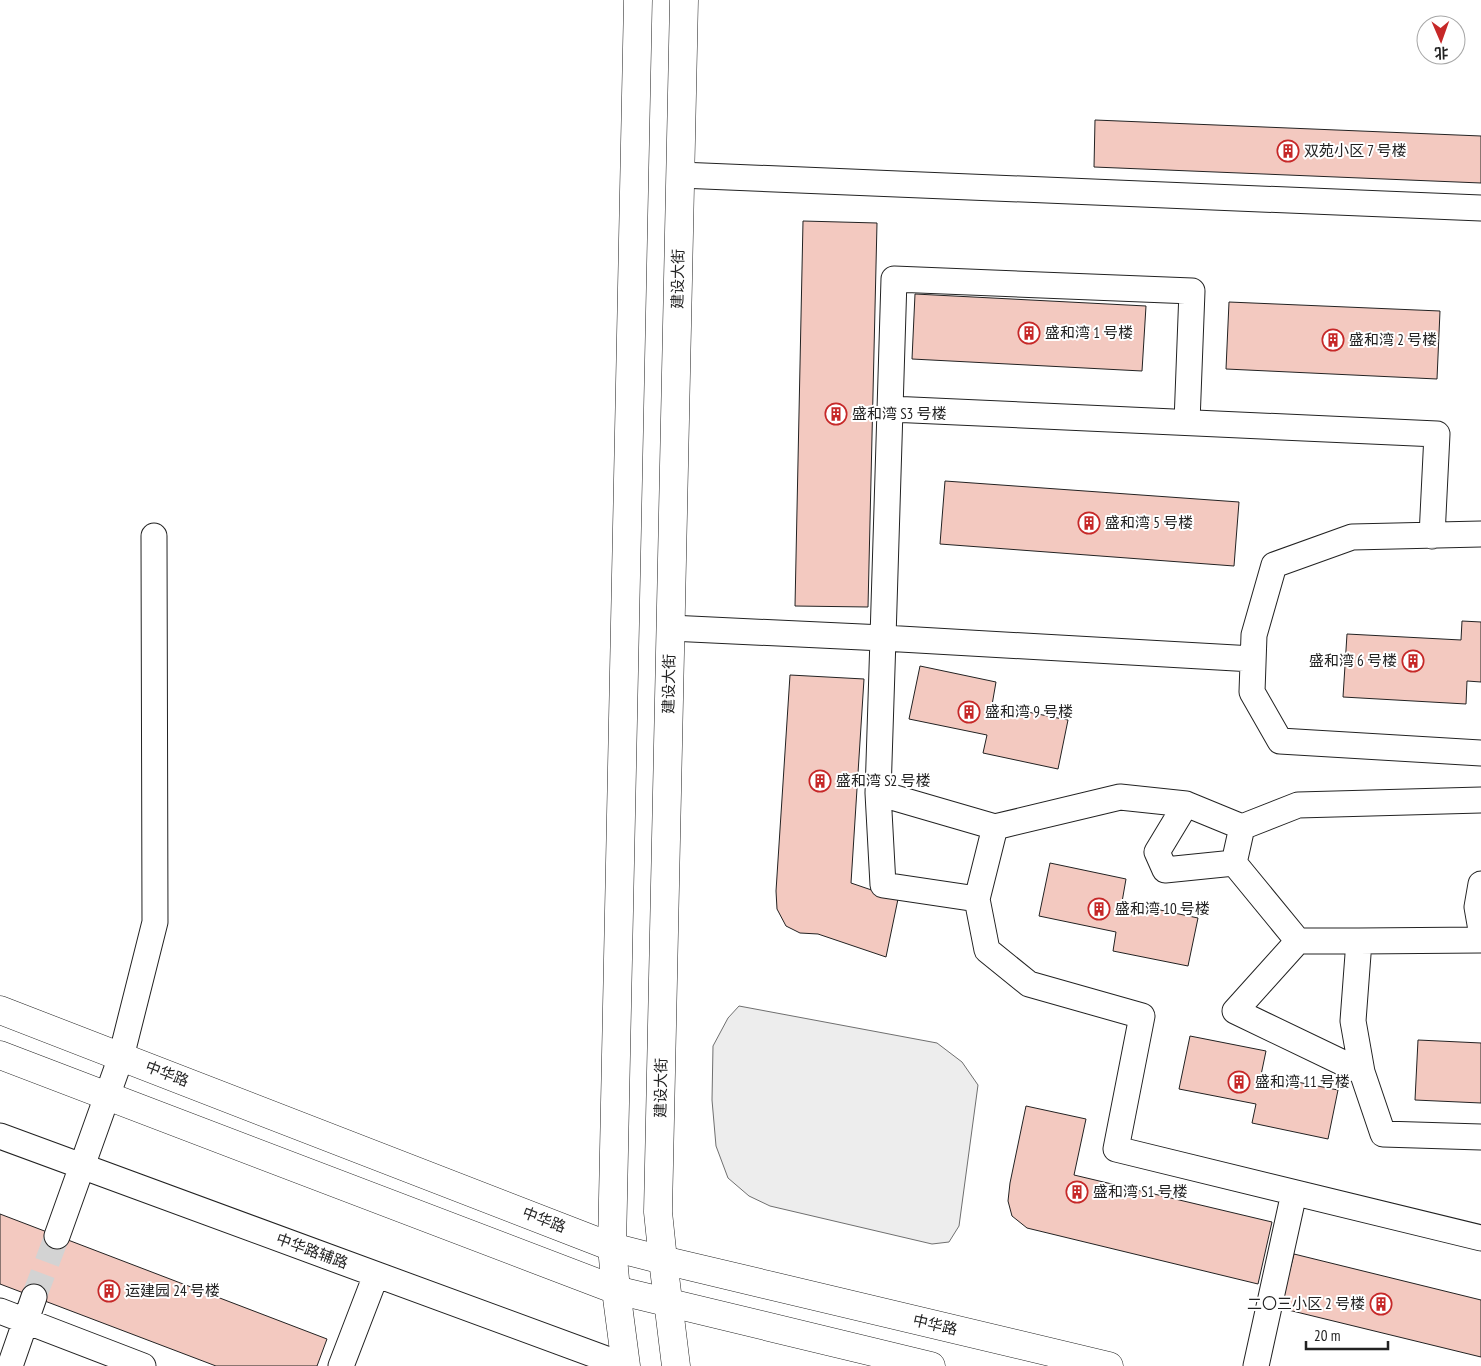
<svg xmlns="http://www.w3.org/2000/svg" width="1481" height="1366" viewBox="0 0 1481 1366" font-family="'PT Sans Narrow','Noto Sans SC',sans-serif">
  <rect width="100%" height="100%" fill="#fff"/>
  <path fill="#ededed" stroke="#6f6f6f" d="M739,1006L937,1043L962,1062L978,1085L959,1226L949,1242L932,1244L770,1206L749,1196L728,1178L716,1146L712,1100L713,1046L728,1018Z"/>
  <path fill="#f3c9c0" stroke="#222" d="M1095,120L1481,136V183L1094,167Z
    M803,221L877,223L868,607L795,606Z
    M915,294L1146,306L1142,371L912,359Z
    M1229,302L1440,311L1437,379L1226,369Z
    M945,481L1239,502L1234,566L940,544Z
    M1462,621L1481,622V682L1467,681L1466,704L1343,697L1347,634L1461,640Z
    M920,666L996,682L992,705L1068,720L1058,769L983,753L987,735L909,719Z
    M790,675L864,679L851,883L898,899L886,957L818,934L800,933L786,926L777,909L776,891Z
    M1050,863L1126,879L1122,902L1198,918L1188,966L1113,951L1116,932L1039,916Z
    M1190,1036L1266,1051L1261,1075L1338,1090L1328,1139L1252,1123L1256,1104L1179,1089Z
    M1418,1040L1481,1043V1103L1415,1100Z
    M1026,1106L1086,1119L1074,1175L1272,1222L1258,1284L1027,1228L1012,1216L1008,1201L1010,1183Z
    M0,1214L327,1339L317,1366H216L0,1284Z
    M1294,1254L1481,1300V1357L1280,1308Z"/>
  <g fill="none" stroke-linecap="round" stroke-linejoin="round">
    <path stroke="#d3d3d3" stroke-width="25" stroke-dasharray="25 12" stroke-linecap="butt" d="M34,1297L57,1236"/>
    <g stroke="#222" stroke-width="27">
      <path id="street" d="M680,175L1481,208
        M890,409L1437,434L1432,536
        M1187,422L1192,291L894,279L883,638L1253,659
        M1481,534L1352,537L1274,565L1254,635L1252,692L1280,741L1481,753
        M670,628L883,638L878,793L883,885L977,899
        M878,793L995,827L977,899L987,950L1029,984L1142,1016L1116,1149L1481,1238
        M995,827L1120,797L1186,804
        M1242,827L1298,805L1481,800
        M1234,863L1242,827L1186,804L1157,852L1165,870L1234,863L1298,941
        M1481,884L1477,907L1481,930
        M1481,940L1359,941L1353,1021L1362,1072L1383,1134L1481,1137
        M1359,941H1298L1235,1011L1362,1072
        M0,1136L625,1366
        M57,1236L121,1057L155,922L154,536
        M0,1311L143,1366
        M10,1366L34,1297
        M341,1366L376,1275
        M1256,1366L1294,1193"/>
    </g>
    <g stroke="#222" stroke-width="29">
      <path id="primary" d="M638,0L612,1247L616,1290L931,1366
        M684,0L658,1212L663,1260L1109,1366"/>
    </g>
    <g stroke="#222" stroke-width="29">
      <path id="highway" d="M0,1010L612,1247L663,1260L676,1366
        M0,1055L616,1290L626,1366"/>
    </g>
    <use href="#street" stroke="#fff" stroke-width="25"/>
    <use href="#primary" stroke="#fff" stroke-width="28"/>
    <use href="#highway" stroke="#fff" stroke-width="28"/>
  </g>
  <defs>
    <g id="building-ring" transform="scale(1.125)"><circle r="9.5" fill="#fff" stroke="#c62828" stroke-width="1.5"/><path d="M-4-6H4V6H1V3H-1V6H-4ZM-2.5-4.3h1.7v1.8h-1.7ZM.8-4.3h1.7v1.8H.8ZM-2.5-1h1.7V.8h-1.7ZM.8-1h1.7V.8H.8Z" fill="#c62828"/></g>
  </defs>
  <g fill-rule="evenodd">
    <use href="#building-ring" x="1288" y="151"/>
    <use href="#building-ring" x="1029" y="333"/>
    <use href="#building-ring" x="1333" y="340"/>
    <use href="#building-ring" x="836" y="414"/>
    <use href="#building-ring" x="1089" y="523"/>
    <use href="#building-ring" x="1413" y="661"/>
    <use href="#building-ring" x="969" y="712"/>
    <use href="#building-ring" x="820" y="781"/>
    <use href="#building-ring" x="1099" y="909"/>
    <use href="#building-ring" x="1239" y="1082"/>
    <use href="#building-ring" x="1077" y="1192"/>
    <use href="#building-ring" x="109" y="1291"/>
    <use href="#building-ring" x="1381" y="1304"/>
  </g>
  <g text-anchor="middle" stroke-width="4" stroke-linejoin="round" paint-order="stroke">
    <g font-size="15" fill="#222" stroke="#fff" text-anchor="start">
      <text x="1304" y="156">双苑小区 7 号楼</text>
      <text x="1045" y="338">盛和湾 1 号楼</text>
      <text x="1349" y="345">盛和湾 2 号楼</text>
      <text x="852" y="419">盛和湾 S3 号楼</text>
      <text x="1105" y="528">盛和湾 5 号楼</text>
      <text x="1397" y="666" text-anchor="end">盛和湾 6 号楼</text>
      <text x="985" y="717">盛和湾 9 号楼</text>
      <text x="836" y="786">盛和湾 S2 号楼</text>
      <text x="1115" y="914">盛和湾 10 号楼</text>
      <text x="1255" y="1087">盛和湾 11 号楼</text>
      <text x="1093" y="1197">盛和湾 S1 号楼</text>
      <text x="125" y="1296">运建园 24 号楼</text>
      <text x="1365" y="1309" text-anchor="end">二〇三小区 2 号楼</text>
    </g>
    <g font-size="15" fill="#222" stroke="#fff">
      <text transform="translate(678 279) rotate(-89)" y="5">建设大街</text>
      <text transform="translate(669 684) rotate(-89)" y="5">建设大街</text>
      <text transform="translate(167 1074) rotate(21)" y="5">中华路</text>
      <text transform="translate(661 1088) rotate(-89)" y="5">建设大街</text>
      <text transform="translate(544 1220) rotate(21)" y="5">中华路</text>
      <text transform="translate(312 1251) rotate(20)" y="5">中华路辅路</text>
      <text transform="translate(935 1325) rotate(13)" y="5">中华路</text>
    </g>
  </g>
  <g transform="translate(1441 40) rotate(178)"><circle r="24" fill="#ffffff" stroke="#a7a7a7"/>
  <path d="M0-4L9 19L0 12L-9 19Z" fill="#c62828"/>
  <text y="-8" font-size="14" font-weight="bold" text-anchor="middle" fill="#222222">北</text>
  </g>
  <path d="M1306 1341v8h82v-8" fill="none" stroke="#222222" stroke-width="2.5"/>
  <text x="1314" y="1341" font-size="15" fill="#222222" stroke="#ffffff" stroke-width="4" paint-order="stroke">20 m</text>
</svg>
